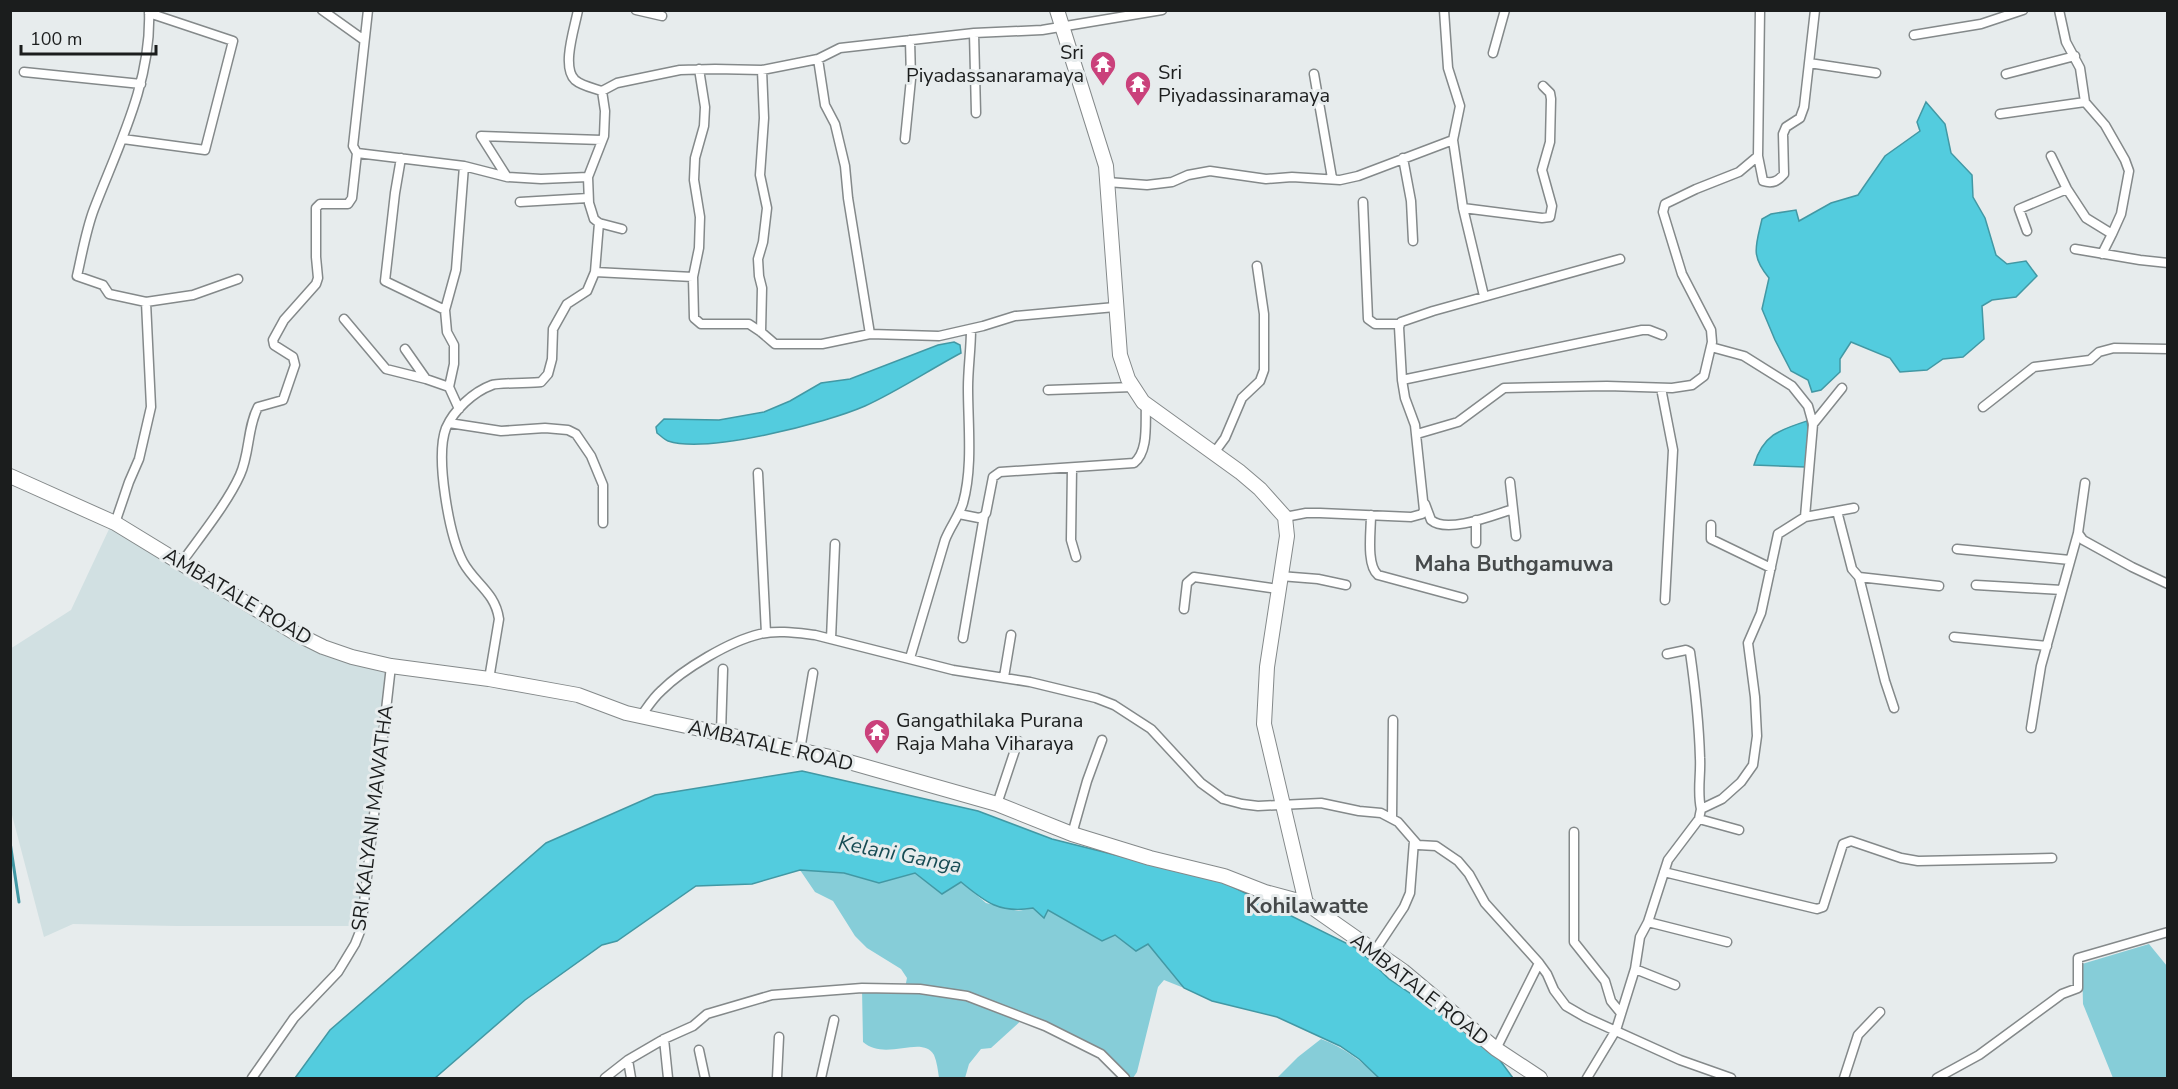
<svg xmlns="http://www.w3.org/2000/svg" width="2178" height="1089" viewBox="0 0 2178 1089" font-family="'Nunito Sans',sans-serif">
  <rect width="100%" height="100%" fill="#e7eced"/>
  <path fill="#d1e0e2" d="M110,527L293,637L390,671L361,926H177L73,924L44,937L12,815L10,649L71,610Z"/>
  <path fill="#86cdd8" d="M800,870L844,873L879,883L915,873L942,894L961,882L986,903L1018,911L1033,908L1048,910L1102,941L1115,935L1148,944L1184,988L1164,980L1158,987L1137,1072L1133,1078H1125L1101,1054L1024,1018L991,1048L981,1049L969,1064L965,1078H939C938,1071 937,1062 934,1055C922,1034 886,1062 863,1042L862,988H905L907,978L901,969L867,948L855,936L833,901L815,892Z
    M2149,944L2167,966V1078H2113L2083,1004L2082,964Z
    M1321,1039C1345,1048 1361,1061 1379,1078H1277L1298,1057Z"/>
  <path fill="#53ccde" stroke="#4298a4" stroke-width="1.5" d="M1926,102L1945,124L1951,153L1972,175L1973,197L1985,218L1996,255L2007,264L2026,261L2037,276L2016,297L1992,300L1982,306L1984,339L1963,357L1943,359L1927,370L1900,372L1890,358L1851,342L1840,359V372L1821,390L1812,392L1808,380L1791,371L1775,340L1762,309L1769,278C1750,255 1756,246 1762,219L1771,214L1796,210L1799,221L1831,203L1858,195L1885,156L1920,131L1917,122Z
    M954,342L960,345L961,353C929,370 898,391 865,406C826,423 707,454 668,441C665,440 661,436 657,433L656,427L664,419L719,420L764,412L790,401L821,383L850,379L938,345Z
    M1807,421L1809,436L1805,467L1754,465C1763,435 1779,430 1807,421Z
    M802,771L978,811L1052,839L1223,882L1358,949L1389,979L1469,1033L1499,1059L1513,1078H1379L1359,1059L1340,1046L1277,1017L1212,1001L1184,988L1148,944L1136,951L1115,935L1102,941L1048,910L1044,918L1033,908C1000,914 985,902 961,882L942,894L915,873L879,883L844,873L800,870L752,884L696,886L617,941L602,945L525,1000L435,1078H295L330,1030L546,843L655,795Z"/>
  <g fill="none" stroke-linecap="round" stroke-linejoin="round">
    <path stroke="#4298a4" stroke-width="3" d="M10,842L19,902"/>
    <g stroke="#84898a" stroke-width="11">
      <path id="minor" d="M322,10L364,40
        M368,10L353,146L357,153L464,166L507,177L541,179L588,177
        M578,10C575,27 561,67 575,80C582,86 593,88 602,91L617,83L680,70L715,69L762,70L818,59L840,48L974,33L1042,30L1162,10
        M636,10L662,16
        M974,33L976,113
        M1914,35L1981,24L2023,10
        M1493,53L1505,10
        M818,59L825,105L835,124L845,166L848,198L870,334
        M1809,63L1876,73
        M699,69L705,107L704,126L695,158L694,180L700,217L699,248L693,277L694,318L701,324H749L761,332L775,344H822L870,334L939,336L983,326L1015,316L1115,307
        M24,72L141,84
        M1314,74L1332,178
        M2006,74L2075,56
        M602,91L605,111L604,136L588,177L589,203L594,219L599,223L622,229
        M2000,114L2085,102
        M123,139L205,150L233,41L149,13
        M905,139L911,79L910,40
        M1453,140L1463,208L1484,296
        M1758,156L1763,181C1773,184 1778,181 1784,174L1783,134L1786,127L1800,118L1804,107L1815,10
        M2051,156L2067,189L2086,218L2112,234L2121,214L2129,171L2125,160L2105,125L2085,102L2080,68L2066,42L2059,10
        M401,158L395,193L385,281L445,310L456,270L464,166
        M1403,158L1411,201L1413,241
        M507,177L481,136L602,140
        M1107,182L1147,185L1172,182L1188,175L1210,171L1266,179L1292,177L1340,180L1358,176L1453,140L1460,106L1448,68L1444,10
        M520,202L588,198
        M1363,202L1368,319L1375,324H1399
        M1463,208L1542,218L1550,217L1552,206L1542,170L1550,142L1551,99L1550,93L1543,86
        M2027,231L2019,209L2067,189
        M2075,249L2140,260L2168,263
        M2102,254L2112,234
        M595,272L693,277
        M146,302L193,295L238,279
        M445,310L447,332L454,345V364L449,387
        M344,319L386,369L426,379
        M761,332L762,288L759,276L758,259L763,242L767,208L760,175L764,118L762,70
        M405,349L426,379L449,387L459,409
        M1402,380L1642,330H1649L1662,335
        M1661,388L1673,450L1665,600
        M1048,390L1133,387
        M1983,407L2034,367L2090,360L2099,352L2114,348L2168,349
        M449,423L501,431L545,428L568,430L576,434L591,456L603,485V523
        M1813,424L1842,388
        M1417,434L1458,422L1504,388L1607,386L1672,388L1692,385L1704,376L1712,342L1711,330L1682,274L1663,212L1665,204L1696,189L1739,172L1758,156L1760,10
        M1214,453L1225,438L1242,398L1260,381L1264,370V314L1257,266
        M1072,468L1071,540L1076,557
        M758,473L766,633
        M1510,482L1516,536
        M2085,483L2078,533L2083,540L2132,567L2168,584
        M1425,504L1431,520C1447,534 1494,515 1513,509
        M1837,511L1852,569L1859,577L1885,681L1894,708
        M959,514L979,518L984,516L986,513L993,477L1000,472L1134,463C1149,451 1145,423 1146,405
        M1371,515C1371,531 1366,565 1378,575L1463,598
        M1285,517L1306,513H1320L1411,517L1422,514L1424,510L1415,425L1405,398L1402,380L1399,327L1401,322L1433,311L1620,259
        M1805,517L1854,508
        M115,523L129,482L139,459L151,407L146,302L109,294L103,285L77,276C82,254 86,230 94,209C119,144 152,81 149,10
        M1711,525V539L1771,568
        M1476,543V520
        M1957,549L2070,560
        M182,562C200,537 228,502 240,475C250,453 247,428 258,407L283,400L295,365L293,357L274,345L273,340L284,320L316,284L318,278L316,257V208L320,204H348L352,198L357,153
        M1280,576L1318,579L1346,585
        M1859,577L1939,586
        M1976,585L2062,590
        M1184,609L1187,583L1194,577L1278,589
        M1954,637L2047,646
        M963,638L984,516
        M831,639L835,544
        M1667,654L1686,650L1690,652C1695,687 1699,722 1700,758C1701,775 1697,792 1701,809
        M910,658L945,540C950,527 959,516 963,503C973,467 968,425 968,388C968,368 971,349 971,329
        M1004,677L1011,635
        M489,679L499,619C495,592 475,584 463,562C449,535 435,457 446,428C454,410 473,392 492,385C496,383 533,383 541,382L548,374L552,359L553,329L567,304L587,291L595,272L599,223
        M641,716C647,708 653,698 661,691C683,669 730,641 760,634C778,630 797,633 815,635L953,670L1030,682L1096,698L1114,705L1151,729L1201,783L1223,799L1242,804L1258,806L1321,803L1359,811L1381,813L1398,822L1418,845L1436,846L1458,861L1469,874L1485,903L1539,963L1547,974L1554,990L1566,1006L1585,1017L1680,1060L1731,1078
        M2031,728L2041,666L2078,533
        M721,733L723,669
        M800,750L813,673
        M997,804L1018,741
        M1392,818L1393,720
        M1699,819L1739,830
        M1574,832V942L1605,981L1611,1001L1620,1012
        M1072,834L1087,781L1102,740
        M1664,872L1817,909L1823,907L1843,844L1851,841L1901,858L1918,861L2052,858
        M1648,922L1727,942
        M1374,952L1404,907L1410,893L1414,841
        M1635,969L1675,985
        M664,1039L668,1078
        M1496,1049L1539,963
        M699,1050L705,1078
        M628,1060L631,1078
        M252,1078L294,1018L338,972L355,944L361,929L391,666
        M605,1078L628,1060L664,1039L693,1026L707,1014L772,995L862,988L920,989L967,996L1045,1026L1101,1054L1125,1078
        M777,1078L779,1037
        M821,1078L834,1020
        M1587,1078L1616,1030L1635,969L1640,937L1648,922L1668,860L1699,819L1701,809L1722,799L1741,782L1753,765L1757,736L1755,697L1748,643L1761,613L1778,534L1805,517L1813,424L1808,406L1792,386L1744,356L1711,347
        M1844,1078L1858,1035L1880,1012
        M1937,1078L1979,1055L2062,994L2078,988V958L2168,932"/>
    </g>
    <g stroke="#84898a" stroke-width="16">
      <path id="primary" d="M1057,10L1106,166L1120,355L1128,379L1143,402L1240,472L1260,489L1285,517L1287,536L1267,667L1264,724L1306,903
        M10,476L115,523L295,633L323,647L352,657L391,666L489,679L578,695L626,713L835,758L997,804L1072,834L1150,858L1224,876L1265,892L1306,903L1403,971L1496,1049L1540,1078"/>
    </g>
    <use href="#minor" stroke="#fff" stroke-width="8"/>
    <use href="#primary" stroke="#fff" stroke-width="14"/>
  </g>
  <defs>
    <g id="temple-pin" transform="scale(1.35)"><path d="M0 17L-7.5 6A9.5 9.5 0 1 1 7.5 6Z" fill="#ca417b" stroke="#e7eced"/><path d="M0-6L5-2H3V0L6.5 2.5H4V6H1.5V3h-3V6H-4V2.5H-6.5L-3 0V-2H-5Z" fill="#fff"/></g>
  </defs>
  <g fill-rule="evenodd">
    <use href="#temple-pin" x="1103" y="64"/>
    <use href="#temple-pin" x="1138" y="84"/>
    <use href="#temple-pin" x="877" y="732"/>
  </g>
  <g text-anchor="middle" stroke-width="6" stroke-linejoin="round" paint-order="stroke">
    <g font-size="20" fill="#1b1d1d" stroke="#e7eced" text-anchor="start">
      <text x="1084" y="59" text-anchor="end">Sri<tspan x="1084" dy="23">Piyadassanaramaya</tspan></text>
      <text x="1158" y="79">Sri<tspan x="1158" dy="23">Piyadassinaramaya</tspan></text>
      <text x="896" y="727">Gangathilaka Purana<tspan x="896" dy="23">Raja Maha Viharaya</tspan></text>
    </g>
    <g font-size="20" fill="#1b1d1d" stroke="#e7eced">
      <text transform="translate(238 596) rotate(31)" y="7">AMBATALE ROAD</text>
      <text transform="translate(771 745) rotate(13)" y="7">AMBATALE ROAD</text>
      <text transform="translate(372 818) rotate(-83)" y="7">SRI KALYANI MAWATHA</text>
      <text transform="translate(1420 989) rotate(38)" y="7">AMBATALE ROAD</text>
    </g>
    <g font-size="21" font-style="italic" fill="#174c54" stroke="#e7eced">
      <text transform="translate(900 854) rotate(11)" y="7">Kelani Ganga</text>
    </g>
    <g font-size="22" font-weight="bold" fill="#45494a" stroke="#e7eced">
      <text x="1514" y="571">Maha Buthgamuwa</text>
      <text x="1307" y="913">Kohilawatte</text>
    </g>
  </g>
  <rect width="2178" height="1089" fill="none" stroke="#1b1d1d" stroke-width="24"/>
  <path d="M21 45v9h135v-9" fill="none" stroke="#1b1d1d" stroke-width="3"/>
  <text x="30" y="45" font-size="18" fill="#1b1d1d" stroke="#e7eced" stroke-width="4.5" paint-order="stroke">100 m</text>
</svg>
